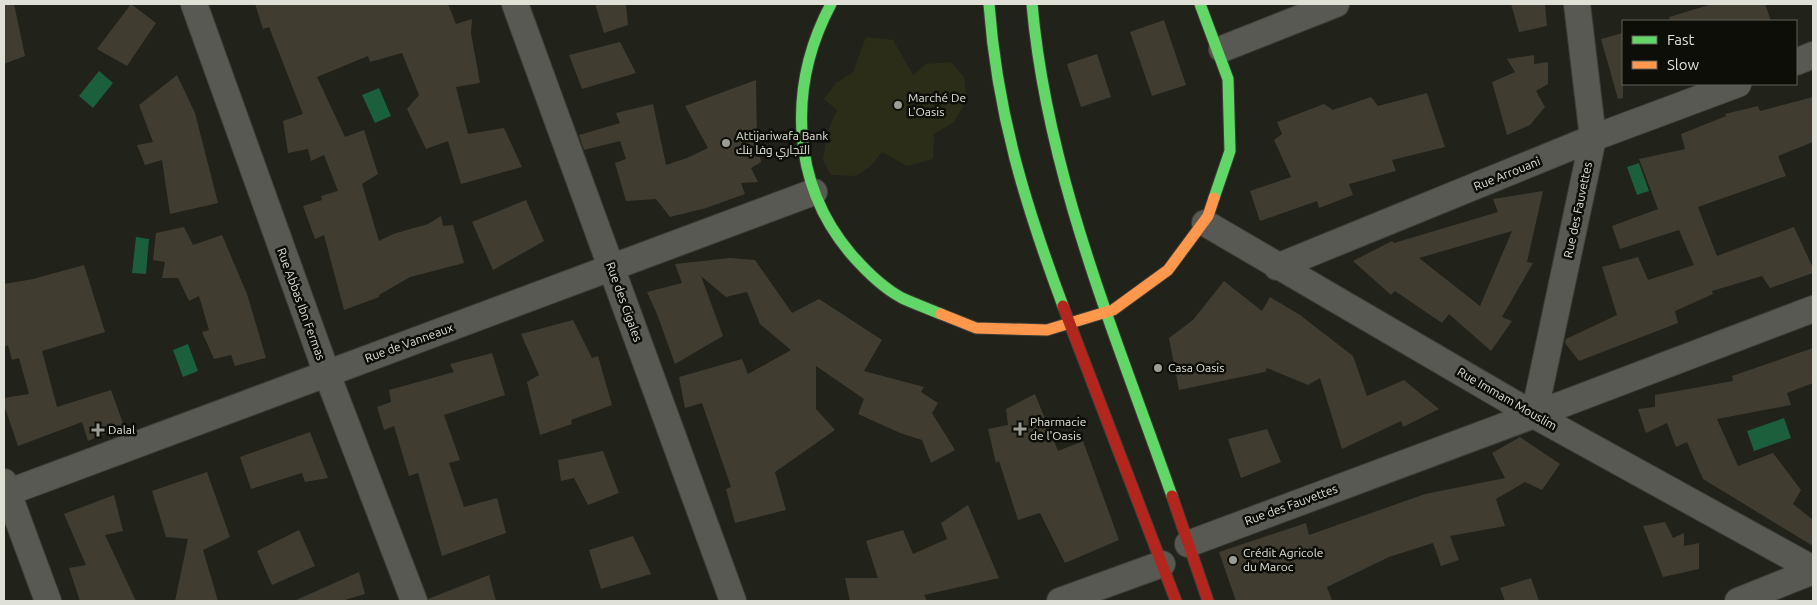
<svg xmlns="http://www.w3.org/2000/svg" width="1817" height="605" viewBox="0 0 1817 605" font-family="Ubuntu,Cairo,sans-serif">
  <rect width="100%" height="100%" fill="#21221a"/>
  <path fill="#2b2d19" d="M866,37L893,40L913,75L926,64L951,62L964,77L967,100L954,122L934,134L933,159L907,166L882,152L870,167L855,176L831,175L823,160L827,133L837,110L824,99L836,83L853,72Z"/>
  <path fill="#1b5f3d" d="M99,71L113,83L93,108L79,96Z
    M379,88L391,116L375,123L362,95Z
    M1639,163L1649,191L1637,195L1627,167Z
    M136,237L149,239L146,274L132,273Z
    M188,344L198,371L183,377L173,350Z
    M1784,418L1791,438L1754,451L1747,431Z"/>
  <path fill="#403d30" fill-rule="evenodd" d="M4,4H14L25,56L4,64Z
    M131,4L156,23L127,66L97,49Z
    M255,4H448L456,24L472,19L471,33L480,83L456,87L468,134L504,128L522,167L461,184L448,141L426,149L407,109L419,95L402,53L370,62L368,56L317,77L345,137L364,130L378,174L362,184L379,241L393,234L428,224L441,216L443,226L453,225L464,263L410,277L379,295V297L344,310L324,235L315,239L303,206L322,200L321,196L338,191L324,155L311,161L308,149L288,153L283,121L303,114L269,27L263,29Z
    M595,4H626L628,25L604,33Z
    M1511,4H1545L1547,26L1519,32Z
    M1712,4H1765L1771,21H1670L1669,17Z
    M1164,20L1186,85L1152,96L1130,32Z
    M1623,33V98L1618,99L1601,39Z
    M620,42L636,73L582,89L569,55Z
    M1097,54L1111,97L1081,107L1067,64Z
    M1534,55V64L1548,62V84L1536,91L1545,107L1530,125L1507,135L1492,82L1515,72L1507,59Z
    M177,75L195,113L218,203L170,214L162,160L145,165L137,145L153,142L139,105Z
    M756,80L757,139L761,162L751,168L758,182L741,183L745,194L706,208L670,217L656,199L626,201L615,163L626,159L620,141L584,150L579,135L620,123L616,113L653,104L666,165L687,158L708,148L685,106Z
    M1427,93L1445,147L1392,160L1396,171L1349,184L1353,195L1319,208L1317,201L1260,221L1250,191L1291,177L1274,140L1282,134L1277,122L1324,104L1333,110L1371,97L1378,106Z
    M1813,97V142L1778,156L1786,176L1698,207L1717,256L1794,227L1813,268V273L1770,288L1762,276L1712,291L1713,294L1675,311L1678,323L1579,361L1565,343L1566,339L1617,315L1602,267L1638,257L1648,280L1694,265L1679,230L1620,249L1612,226L1658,209L1639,159L1685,149L1681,134L1726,116L1725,114L1758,106L1760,111Z
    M1543,191L1527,262L1533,263L1502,317L1512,321L1491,351L1449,314L1442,323L1395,291L1391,295L1353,261L1392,241L1394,243L1498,212L1493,199ZM1512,231L1480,306L1419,258Z
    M526,200L544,241L493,270L472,222Z
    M184,227L193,245L222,235L247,294L266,358L235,366L231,355L214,359L202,332L209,330L199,296L189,301L178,278H162L165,262L153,260L156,233Z
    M730,258L755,260L792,313L819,299L882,340L864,371L924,387L921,392L938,403L932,413L955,450L931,463L922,440L900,433L858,414L864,399L816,366V409L835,430L775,472L786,510L735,523L726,489L731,487L702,403L685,408L679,377L742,359L748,374L791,350L760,324L747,292L726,297L701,276L723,336L675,364L657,314L647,292L682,283L675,264Z
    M84,265L105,332L42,351L57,407L111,390L124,426L88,441L82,422L18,446L4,405V398L29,394L19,358L12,360L8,345L4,347V284L33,279Z
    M1224,281L1262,311L1270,297L1300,315L1353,356L1367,396L1404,380L1439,409L1403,427L1401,421L1342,449L1320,378L1308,385L1267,368L1265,372L1179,390L1169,338L1193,320Z
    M573,320L592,358L598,356L612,405L571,420L572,424L540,435L527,382L539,375L521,334Z
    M1813,348V383L1787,393L1791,405L1717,419L1738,466L1773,453L1801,490L1793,504L1813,520V546L1703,479L1687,442L1676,447L1667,423L1646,433L1638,409L1655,407V395L1733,381L1732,376Z
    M492,353L505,395L444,415L460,460L449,463L464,507L497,498L506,533L442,556L418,473L409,476L394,426L384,430L377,407L391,402L389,390L454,372L450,364Z
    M1035,394L1058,451L1083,441L1119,540L1065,563L1040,513L1018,520L999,461L996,463L988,429L1008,425L1006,409Z
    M1267,429L1281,462L1241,478L1228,439Z
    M310,432L328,478L305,482L302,473L251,489L240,457Z
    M1520,437L1560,464L1542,490L1525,482L1496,499L1505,526L1450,536L1459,560L1441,566L1433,543L1389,557L1327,587L1332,601H1236L1219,552L1306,523L1309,535L1425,494L1505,478L1492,453Z
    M603,451L619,493L588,505L574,478L561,481L558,460Z
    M207,472L230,537L203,550L218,601H175L188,539L166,537L152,491Z
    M114,495L123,531L105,535L136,601H80L69,568L86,565L64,514Z
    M968,505L999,578L924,595L927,601H850L845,578H878L866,541L903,530L913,554L947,539L941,523Z
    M1665,522L1673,538L1684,533V546L1699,543V569L1663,577L1643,526Z
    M299,530L315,566L272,585L257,551Z
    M633,536L651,574L601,589L589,550Z
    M359,572L365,594L341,601H294Z
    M489,575L496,601H429L428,599Z
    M1531,578L1539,601H1505L1500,588Z"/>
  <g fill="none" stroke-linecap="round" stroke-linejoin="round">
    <g stroke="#3d3e38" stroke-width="28">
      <path id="street" d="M194,4L327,374L414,601
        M515,4L733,601
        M1222,49L1336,4
        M1796,62L1813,55
        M1205,223L1534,415L1813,569
        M1277,267L1593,138L1738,84
        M1534,415L1813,309
        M4,482L48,601
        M4,494L814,192
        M1188,544L1534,415L1593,138L1577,4
        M1060,601L1162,564
        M1738,601L1813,571"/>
    </g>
    <g stroke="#3d3e38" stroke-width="13">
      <path id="fast" d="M831,4C788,85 790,182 851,254C865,270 883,288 902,298C915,304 929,309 941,314
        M989,4C997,113 1025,204 1063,306
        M1032,4C1047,175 1116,336 1172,496
        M1200,4L1228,79L1230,151L1214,198"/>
    </g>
    <g stroke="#3d3e38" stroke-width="13">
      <path id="slow" d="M941,314L976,328L1047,330L1113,310L1168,270L1208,216L1214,198"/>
    </g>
    <g stroke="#3d3e38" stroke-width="13">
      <path id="jam" d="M1063,306L1176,601
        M1172,496L1208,601"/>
    </g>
    <use href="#street" stroke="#585953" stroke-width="26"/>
    <use href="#fast" stroke="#63d668" stroke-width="11"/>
    <use href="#slow" stroke="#ff974d" stroke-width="11"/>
    <use href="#jam" stroke="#b3261e" stroke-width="11"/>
  </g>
  <g fill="#9c9e94" stroke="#0d0e07" stroke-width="2">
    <circle cx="898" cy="105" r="5"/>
    <circle cx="726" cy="143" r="5"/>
    <circle cx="1158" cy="368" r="5"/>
    <path d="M1017.5 421.5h5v5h5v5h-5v5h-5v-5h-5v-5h5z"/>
    <path d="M95.5 422.5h5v5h5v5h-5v5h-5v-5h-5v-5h5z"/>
    <circle cx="1233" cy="560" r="5"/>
  </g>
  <g text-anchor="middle" stroke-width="5" stroke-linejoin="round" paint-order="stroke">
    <g font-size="12" fill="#dfe0d6" stroke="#0d0e07" text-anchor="start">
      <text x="908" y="102">Marché De<tspan x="908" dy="14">L'Oasis</tspan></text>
      <text x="736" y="140">Attijariwafa Bank<tspan x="736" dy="14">التجاري وفا بنك</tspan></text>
      <text x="1168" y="372">Casa Oasis</text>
      <text x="1030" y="426">Pharmacie<tspan x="1030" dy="14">de l'Oasis</tspan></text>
      <text x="108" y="434">Dalal</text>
      <text x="1243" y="557">Crédit Agricole<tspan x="1243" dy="14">du Maroc</tspan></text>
    </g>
    <g font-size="12" fill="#dfe0d6" stroke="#0d0e07">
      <text transform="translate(1507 174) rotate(-22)" y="4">Rue Arrouani</text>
      <text transform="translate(1578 210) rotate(-78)" y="4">Rue des Fauvettes</text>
      <text transform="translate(624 302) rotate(70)" y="4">Rue des Cigales</text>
      <text transform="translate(301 304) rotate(70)" y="4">Rue Abbas Ibn Fermas</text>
      <text transform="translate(409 343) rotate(-20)" y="4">Rue de Vanneaux</text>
      <text transform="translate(1507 399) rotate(30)" y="4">Rue Immam Mouslim</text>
      <text transform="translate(1291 505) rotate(-20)" y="4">Rue des Fauvettes</text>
    </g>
  </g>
  <rect width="1817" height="605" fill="none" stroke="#dfe0d6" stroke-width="10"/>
  <rect x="1622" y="20" width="175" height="65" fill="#0d0e07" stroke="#61625a"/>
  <rect x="1632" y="36" width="25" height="8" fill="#63d668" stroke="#61625a"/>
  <text x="1667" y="45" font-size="15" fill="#dfe0d6">Fast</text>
  <rect x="1632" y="61" width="25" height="8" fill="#ff974d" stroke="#61625a"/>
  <text x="1667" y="70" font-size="15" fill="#dfe0d6">Slow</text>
</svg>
